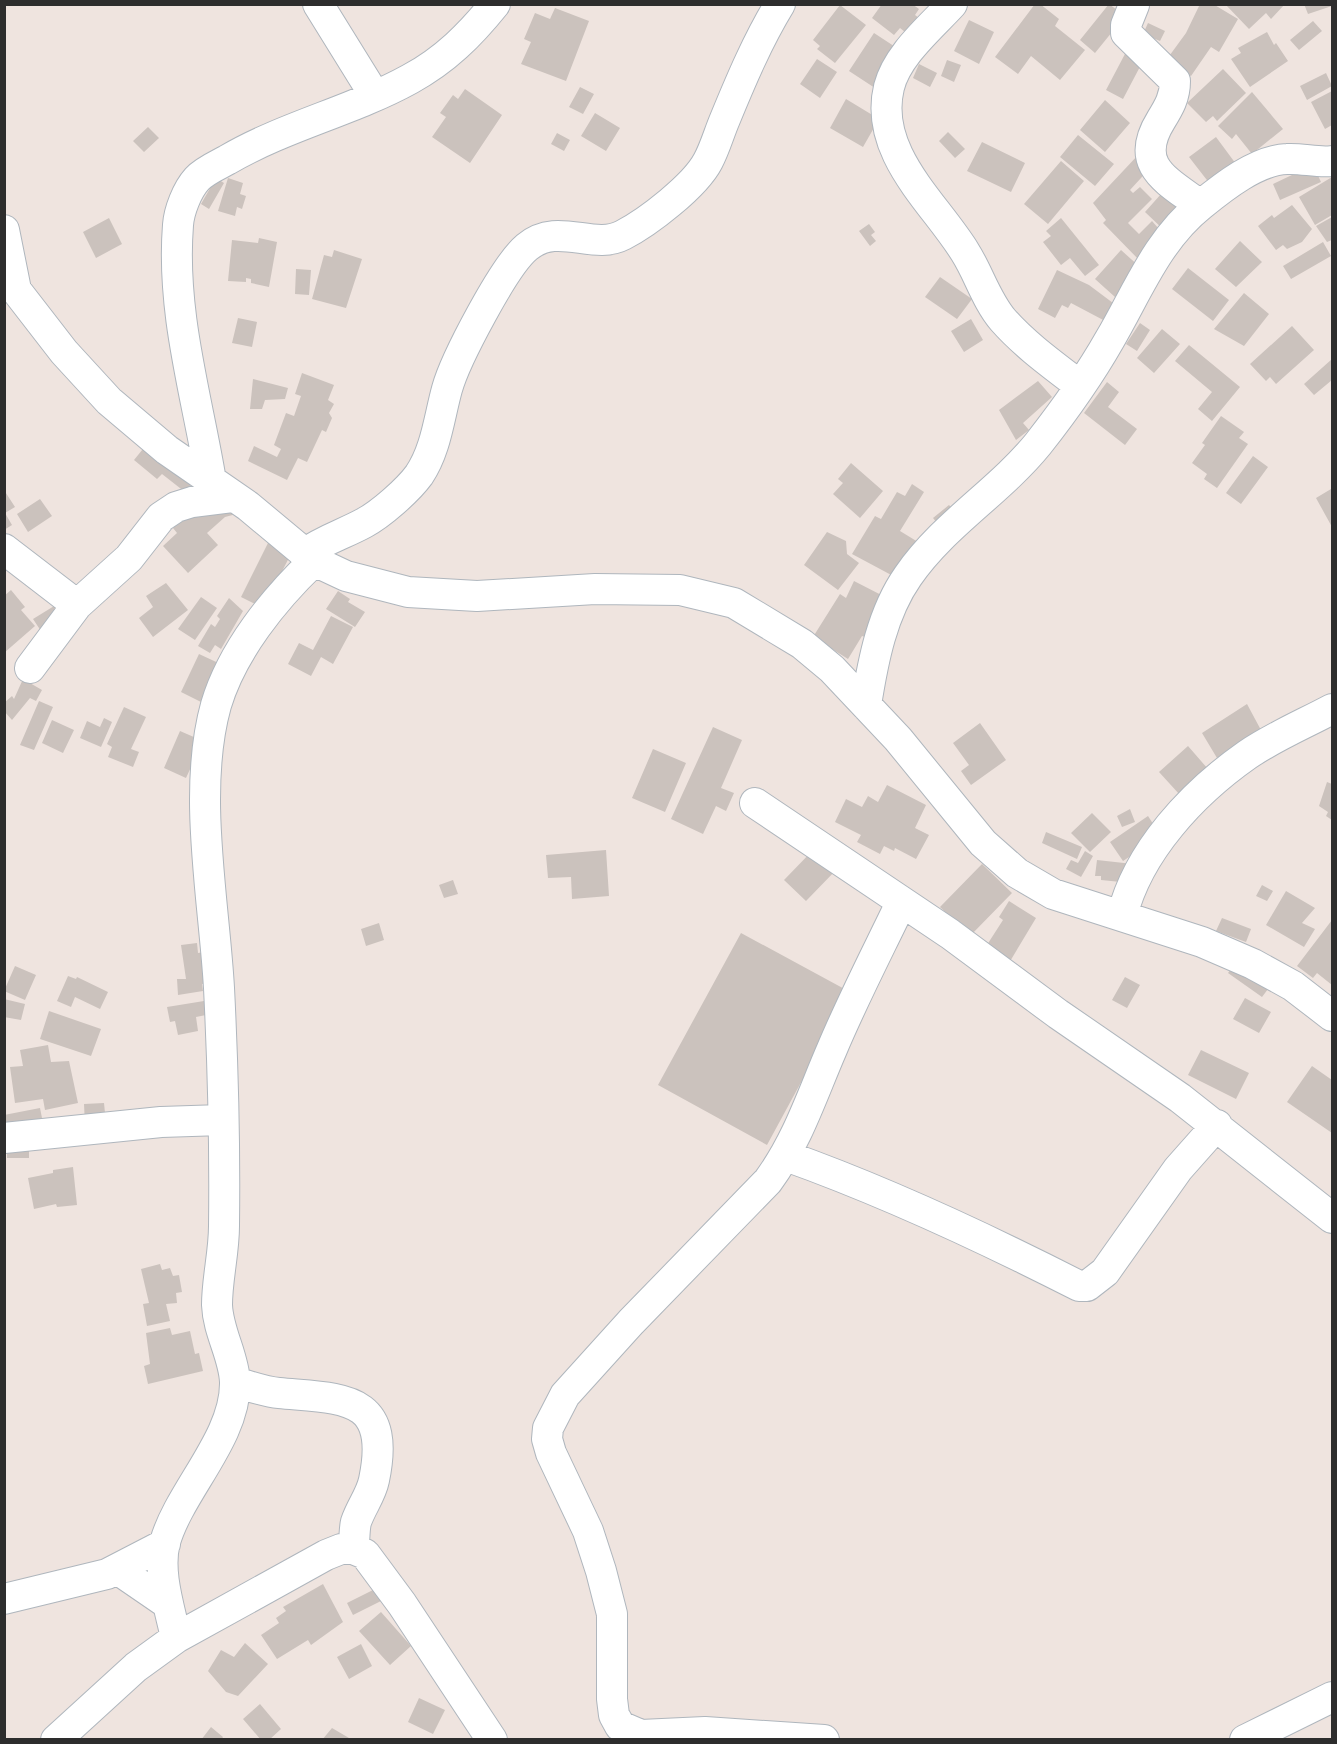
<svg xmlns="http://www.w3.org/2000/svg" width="1337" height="1744" viewBox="0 0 1337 1744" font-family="Inter,sans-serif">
  <rect width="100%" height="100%" fill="#efe4df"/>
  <path fill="#cbc2bd" d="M882,4H912L919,9L915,15L924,22L918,30L911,24L905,32L900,28L894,35L872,18Z
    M1035,4H1040L1059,19L1055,26L1085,50L1060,80L1031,56L1018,74L995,57Z
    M1109,4L1125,16L1095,53L1080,40Z
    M1200,4H1213L1238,19L1219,52L1211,47L1191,76L1167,59L1186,33Z
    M1225,4H1285L1271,19L1266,13L1249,29Z
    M1304,4H1332V6L1308,14Z
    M840,5L866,25L835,63L817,49L820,46L813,40Z
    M555,8L589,21L566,81L521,64L531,42L524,39L535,13L550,19Z
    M969,20L994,32L979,64L954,51Z
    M1313,21L1322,31L1299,50L1290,40Z
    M1148,23L1165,31L1160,41L1143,34Z
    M1267,32L1274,45L1276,43L1288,61L1250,87L1231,59L1241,53L1238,48Z
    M874,33L903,52L878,90L849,71Z
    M1126,52L1143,61L1123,99L1106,90Z
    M817,59L837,72L820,98L800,84Z
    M947,60L961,65L954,82L941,76Z
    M919,64L937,73L930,87L913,78Z
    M1223,69L1246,93L1217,121L1213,116L1206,122L1187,103Z
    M1326,73L1332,86L1307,100L1300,86Z
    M580,87L594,94L583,114L569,107Z
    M465,89L502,115L470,163L432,137L446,117L440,113L453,95L458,99Z
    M1332,91V125L1325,129L1311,102Z
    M1252,92L1283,129L1252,154L1236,134L1232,139L1218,126Z
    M846,99L879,119L863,147L830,128Z
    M1105,100L1130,123L1105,152L1080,130Z
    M595,113L620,128L606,151L581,136Z
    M148,127L159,138L144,152L133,141Z
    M948,132L965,149L955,158L939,141Z
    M557,133L570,140L564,151L551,144Z
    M1078,135L1114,164L1095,186L1060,157Z
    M1216,137L1236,164L1210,184L1189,157Z
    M982,142L1025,163L1011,192L967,171Z
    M1139,154L1152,166L1130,190L1133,193L1140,187L1152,199L1128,223L1139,234L1152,221L1166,237L1141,262L1103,223L1106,220L1093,203Z
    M1061,161L1084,181L1048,224L1024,204Z
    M1313,165L1321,182L1280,200L1273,184Z
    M1332,177V215L1315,225L1299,197Z
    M216,178L224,183L209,209L201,204Z
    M228,178L243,183L240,194L246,196L242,209L237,207L235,216L218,211Z
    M1170,184L1190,203L1165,231L1145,212Z
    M1292,205L1312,229L1302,242L1287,249L1283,245L1276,250L1258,226L1272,215L1274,218Z
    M1332,217V240L1327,242L1316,226Z
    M109,218L122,244L96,258L83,232Z
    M1061,218L1099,265L1085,276L1070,258L1061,265L1043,242L1051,236L1046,231Z
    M869,224L875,232L871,235L876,241L870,246L859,231Z
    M259,238L277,242L269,287L251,283V279L246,278V282L228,281L232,240L258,243Z
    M1240,241L1262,262L1236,287L1215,269Z
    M1323,242L1331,256L1291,279L1283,266Z
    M334,250L362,259L346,308L312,299L324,255L332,257Z
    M1121,250L1141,268L1115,297L1095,279Z
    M1188,268L1229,300L1213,321L1172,289Z
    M296,269L311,270L309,295L295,294Z
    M1057,270L1089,285L1117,306L1107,322L1071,303L1068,308L1062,305L1055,318L1038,309Z
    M940,277L972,299L957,319L925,297Z
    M1244,293L1269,314L1244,346L1214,329Z
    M238,318L257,322L252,347L232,343Z
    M971,319L983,340L964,352L951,331Z
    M1140,323L1150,330L1137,351L1126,344Z
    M1292,326L1314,350L1276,384L1270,377L1266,381L1250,364Z
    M1162,329L1180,344L1154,373L1137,358Z
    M1189,345L1240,387L1212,421L1198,409L1212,392L1175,361Z
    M1332,359V380L1314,395L1304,384Z
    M302,373L334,385L328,400L334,404L329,413L332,418L326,432L322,430L307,462L298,458L287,480L248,461L254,446L277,457L281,449L274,445L286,413L294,416L301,396L295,394Z
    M253,379L288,388L285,399L265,400L262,409H250Z
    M1038,381L1052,397L1023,423L1029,430L1016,440L999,410Z
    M1107,382L1119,392L1108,407L1137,429L1125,445L1084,413Z
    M1221,416L1244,432L1239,438L1248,444L1217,488L1204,479L1207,474L1192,463L1205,445L1202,443Z
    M151,439L197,477L185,492L162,474L157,479L134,460Z
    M1253,456L1268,467L1241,504L1226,493Z
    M851,463L883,491L860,518L833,494L843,483L838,479Z
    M912,484L924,492L900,531L918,542L895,577L852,554L875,516L881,519L897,492L905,496Z
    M1331,489L1332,493V527L1316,498Z
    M4,490L15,507L5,513L12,525L4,530Z
    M40,499L52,516L28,532L17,514Z
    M199,503L244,512L225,517L207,533L218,545L188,573L163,546L177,533L173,528Z
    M949,505L958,515L942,529L933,518Z
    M827,532L846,541L847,554L859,563L838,590L804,565Z
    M269,541L292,552L263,608L241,597Z
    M854,581L891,600L865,637L862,636L848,659L813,637L840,594L846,598Z
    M166,583L188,610L153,637L139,618L153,607L146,596Z
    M11,590L25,607L21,610L35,626L4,653V596Z
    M338,591L350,599L348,602L365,612L355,627L326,609Z
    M201,597L217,608L195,640L178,629Z
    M229,598L243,611L221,649L215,645L210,653L198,646L211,624L215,627L220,619L217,616Z
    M59,603L67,615L41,631L33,619Z
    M331,616L353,627L333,664L321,657L311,676L288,664L299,643L313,650Z
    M199,654L227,667L209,706L181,692Z
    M23,679L42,690L36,701L30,698L12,720L4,711V703L12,696L14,699Z
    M39,701L53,707L34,750L20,745Z
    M1247,704L1262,732L1217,758L1202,733Z
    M124,707L146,717L131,749L139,752L133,767L108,757L112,747L107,744Z
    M104,718L112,722L101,747L80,738L87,721L100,727Z
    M52,720L74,730L63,753L42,743Z
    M980,723L1006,760L971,785L961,771L969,765L953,743Z
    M713,727L742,740L721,788L734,793L726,811L716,806L703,834L671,819Z
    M180,731L203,741L186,778L164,768Z
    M1188,746L1208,769L1180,795L1159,772Z
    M653,749L686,763L665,812L632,798Z
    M1327,782L1332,784V820L1326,816L1328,812L1319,806Z
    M887,785L926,805L915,828L929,835L916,859L895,848L894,851L884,846L880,854L857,842L861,835L835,822L846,799L862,807L868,796L878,802Z
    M1130,809L1135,822L1122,827L1117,816Z
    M1092,813L1111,832L1090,852L1071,833Z
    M1148,816L1161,836L1123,861L1110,842Z
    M1046,832L1082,847L1077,859L1042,843Z
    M815,848L838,868L806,901L784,880Z
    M606,850L609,896L572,899L571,877L548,878L546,855Z
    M1085,851L1093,856L1081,877L1066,869L1071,860L1078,863Z
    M1097,860L1133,864L1131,883L1101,880V876H1095Z
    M982,864L1012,893L970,936L940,907Z
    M453,880L458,894L444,898L439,885Z
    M1262,885L1273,891L1267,901L1256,896Z
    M1286,891L1315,908L1302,923L1315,929L1304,947L1266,925Z
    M1009,901L1036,918L1009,963L985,948L1003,920L999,917Z
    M1222,918L1251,929L1246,942L1216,931Z
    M1332,920V985L1317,973L1313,978L1297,966Z
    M379,923L384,940L366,946L361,929Z
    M741,933L850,992L767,1145L658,1085Z
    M197,943L198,953L211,951L215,982L202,984L203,991L178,995L177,979H186L181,945Z
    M1241,956L1274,981L1262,997L1228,973Z
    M15,966L36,975L25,1000L4,991Z
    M68,976L76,979L77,977L108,992L100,1009L75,997L71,1007L57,1001Z
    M1125,977L1140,985L1127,1008L1112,1000Z
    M1245,998L1271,1012L1259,1033L1233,1019Z
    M4,999L25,1004L21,1020L4,1017Z
    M204,1001L206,1015L196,1017L198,1031L178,1035L175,1021L170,1022L167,1007Z
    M49,1011L101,1029L91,1056L40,1039Z
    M48,1045L51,1062L69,1061L78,1103L45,1110L43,1099L15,1103L10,1067L23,1066L20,1050Z
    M1201,1050L1249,1073L1236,1099L1188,1075Z
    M1312,1066L1332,1080V1133L1287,1102Z
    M104,1103L106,1123L85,1125L84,1104Z
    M40,1108L43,1123L4,1134V1115Z
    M7,1141H29V1158H7Z
    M73,1167L77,1205L57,1207L56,1204L34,1209L28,1178L53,1173V1170Z
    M160,1264L162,1270L170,1268L173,1276L179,1275L182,1292L176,1293L177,1303L166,1304L170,1321L147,1326L143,1304L149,1303L141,1269Z
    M170,1328L172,1335L190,1331L195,1354L199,1353L203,1371L148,1384L144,1366L150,1364L146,1333Z
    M323,1584L343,1622L311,1645L308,1640L277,1659L261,1635L279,1623L276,1618L286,1611L283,1607Z
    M379,1587L385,1599L353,1615L347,1603Z
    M381,1612L411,1646L390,1665L359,1631Z
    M245,1643L268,1664L238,1696L226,1692L208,1671L221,1650L234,1657Z
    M361,1644L372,1666L349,1679L337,1657Z
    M419,1698L445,1710L433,1734L408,1722Z
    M260,1704L281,1729L269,1740H261L243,1719Z
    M211,1727L223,1737L221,1740H201Z
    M332,1728L349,1738L322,1740Z"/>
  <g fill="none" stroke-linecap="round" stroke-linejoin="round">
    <g stroke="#afb6bd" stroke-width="32">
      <path id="minor" d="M318,4L375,96
        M952,4C930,28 897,55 889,87C873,153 935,203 965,252C979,274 986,300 1003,320C1025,345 1053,365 1079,385
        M1134,5L1126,25V33L1175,81C1175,97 1169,107 1161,120C1133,165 1166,180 1200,205
        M4,230L16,290L64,352L109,401L167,450L248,506L314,561L346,576L408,592L477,596L595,589L680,590L734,603L802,644L832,669L898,739L983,843L1017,873L1053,894L1202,942L1253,964L1293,986L1332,1016
        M211,481C197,396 171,313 178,225C179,211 187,190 197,179C204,171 218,165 227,160C285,126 352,111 410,79C445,60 470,35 495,4
        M4,549L77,605
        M304,554C323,540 344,534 364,523C381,514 408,490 419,475C436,450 439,418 447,389C455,360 504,266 527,247C558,221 593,251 623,235C648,222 695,186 708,161C715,148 719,133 725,119C741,80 758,40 780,4
        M30,668L77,605L129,558L161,517L176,507L192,502L232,497
        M866,705C873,661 882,613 908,576C943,525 999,492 1038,444C1064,411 1089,376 1110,339C1137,293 1157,240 1201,205C1223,187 1257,160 1287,159C1302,158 1318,163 1332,161
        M755,803L950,934L1058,1014L1180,1098L1332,1218
        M1122,916C1138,851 1193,793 1247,755C1273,737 1304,724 1332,709
        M4,1138L161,1122L222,1120
        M786,1156C887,1192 983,1237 1079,1286H1087L1105,1272L1178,1169L1217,1125
        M235,1382C249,1386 265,1392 279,1393C342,1399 392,1394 374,1480C371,1495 361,1507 356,1522C354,1530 355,1540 353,1549
        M117,1569L168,1604
        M4,1599L107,1574L165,1544
        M176,1638C170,1609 157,1572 165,1542C180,1490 236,1438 235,1382C234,1356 218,1332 217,1305C217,1279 224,1253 224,1226C225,1147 223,1067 219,988C214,900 192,791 216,705C232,651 274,599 314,561
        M56,1740L136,1667L176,1638L326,1555L341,1549H353L365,1554L402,1604L492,1740
        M824,1740L705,1732L641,1735L620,1726L614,1715L612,1699V1614L601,1571L588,1531L551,1453L547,1439L548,1428L565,1395L631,1322L768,1181C798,1140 812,1095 832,1049C853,999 878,951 901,903
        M1245,1740L1332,1697"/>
    </g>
    <use href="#minor" stroke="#fff" stroke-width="30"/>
  </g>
  <rect width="1337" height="1744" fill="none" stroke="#2d2d2d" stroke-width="12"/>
</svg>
